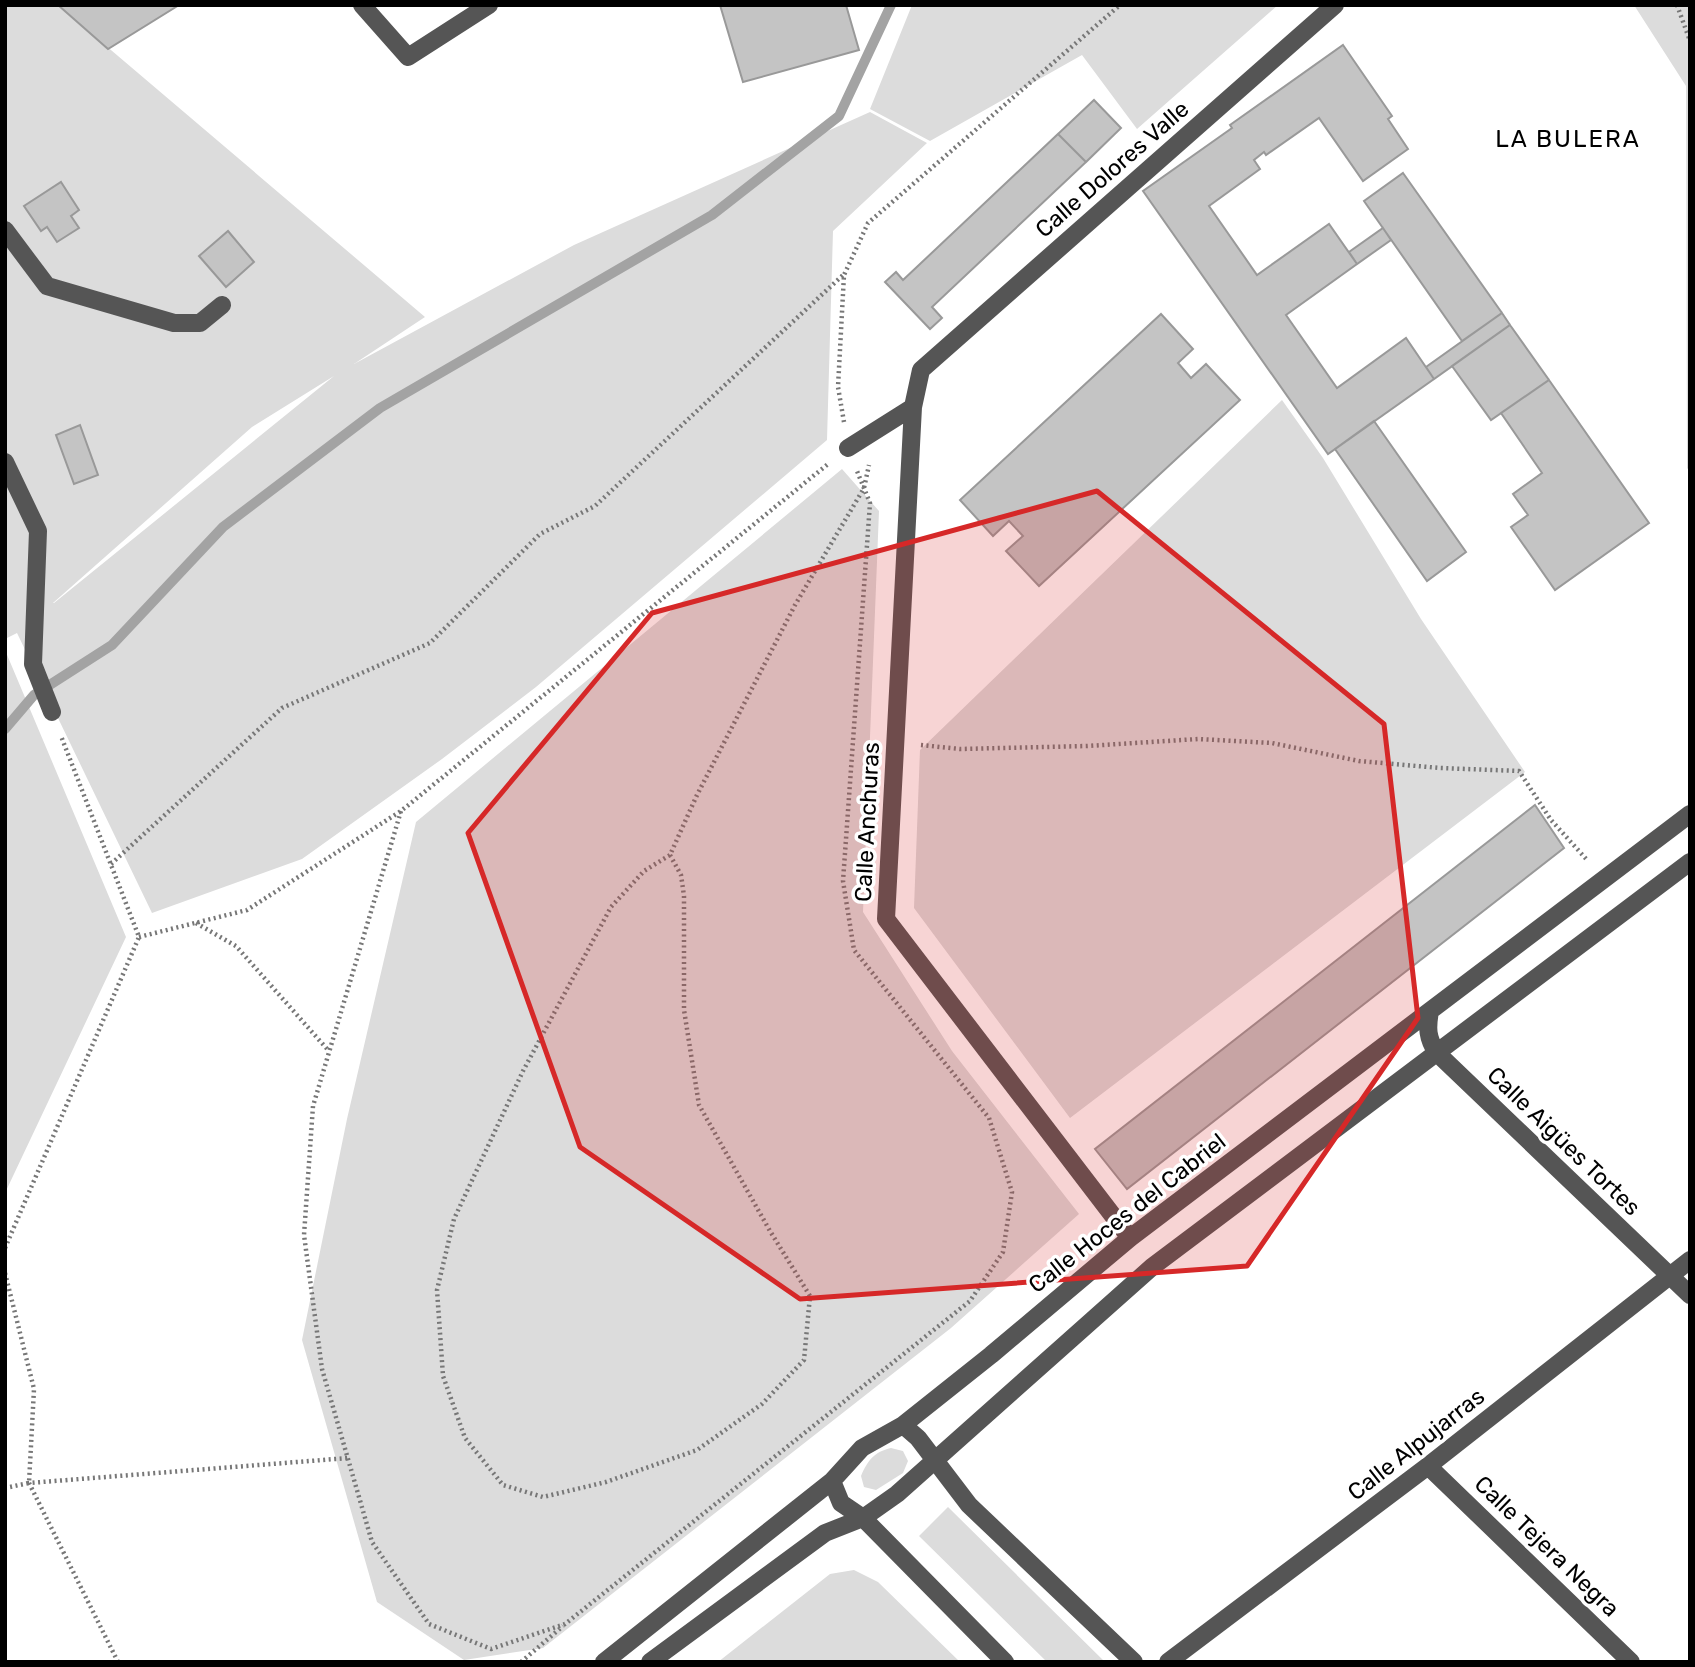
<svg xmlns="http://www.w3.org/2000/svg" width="1695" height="1667" viewBox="0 0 1695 1667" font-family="Rubik,sans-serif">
  <rect width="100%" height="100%" fill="#fff"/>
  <path fill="#dcdcdc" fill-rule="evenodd" d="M5,5H58L425,317L354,364L574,245L870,112L927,143L833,231L827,440L536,687L442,759L302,859L152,913L17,633L5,639ZM334,376L54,603H53L252,427Z
    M912,5H1278L1137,129L1082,55L930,141L870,109Z
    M1634,5H1690V472L1687,468L1686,86Z
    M1282,400L1323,458L1421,619L1525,772L1070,1118L914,908L920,750Z
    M842,469L879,511L863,912L952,1051L1079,1214L951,1328L543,1648L464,1660L377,1602L302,1340L347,1119L416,822Z
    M5,650L126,937L5,1193Z
    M891,1448L903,1451L908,1461L903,1473L876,1490L864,1487L861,1476C868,1460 874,1452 891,1448Z
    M948,1507L1105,1662H1047L919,1536Z
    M854,1570L878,1582L960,1662H718L830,1574Z"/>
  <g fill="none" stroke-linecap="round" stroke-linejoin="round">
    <path stroke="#a3a3a3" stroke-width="10" d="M5,729L34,695L112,645L223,527L380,408L712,215L839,116L891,5"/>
  </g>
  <path fill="#c4c4c4" stroke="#999" stroke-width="2" d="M58,5H179L108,49Z
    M720,5H846L859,50L743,82Z
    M1343,45L1392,116L1388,119L1408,149L1363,181L1319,118L1266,155L1264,152L1254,160L1260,169L1209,206L1257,275L1329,224L1357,264L1286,315L1337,388L1406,338L1434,379L1328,454L1143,191L1232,128L1230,125Z
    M1094,100L1121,128L1086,162L1058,134Z
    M1058,134L1086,162L932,307L942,318L930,329L885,282L896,272L903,280Z
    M1403,173L1502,313L1462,341L1364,201Z
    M61,182L79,210L71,216L79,228L57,242L47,227L41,231L24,206Z
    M1383,228L1391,240L1357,264L1349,252Z
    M228,231L254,262L226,287L199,256Z
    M1502,313L1510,325L1434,379L1426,367Z
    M1161,314L1193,349L1178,363L1191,378L1206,364L1240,400L1039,586L1006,551L1023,536L1009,521L993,536L960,500Z
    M1510,325L1549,380L1491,420L1452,366Z
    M1549,380L1649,523L1555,590L1511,527L1528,515L1513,494L1542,473L1501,413Z
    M1374,421L1466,552L1427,581L1335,449Z
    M80,425L98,475L74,484L56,435Z
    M1535,805L1564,848L1127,1189L1095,1149Z"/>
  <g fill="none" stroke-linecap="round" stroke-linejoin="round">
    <path stroke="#777" stroke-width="4.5" stroke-dasharray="2 3.5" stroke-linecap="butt" d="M1677,5L1690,41
      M844,422L838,387L844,275L868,223L1120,5
      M921,745L960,749L1087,746L1198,739L1272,743L1359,761L1440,768L1519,771L1551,820L1588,861
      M401,811L313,1106L304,1235L322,1369L372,1542L429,1624L491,1649L565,1624L970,1301L1003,1252L1012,1192L989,1118L854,950L843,881L870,503L857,471
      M670,855L681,875L684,896V1010L699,1105L770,1231L810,1296L804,1360L762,1404L697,1450L606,1482L543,1497L503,1485L465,1438L443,1376L437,1290L454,1219L523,1071L611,907L644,871L670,855L697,795L795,605L864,488L869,465
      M111,864L282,708L430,643L540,534L595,506L843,275
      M196,923L236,946L328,1050
      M139,937L247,910L401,811L828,464
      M5,1248L139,937L61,736
      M5,1273L34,1389L29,1483L5,1488
      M118,1662L29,1483L348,1458
      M521,1662L563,1626"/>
    <path stroke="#555" stroke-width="18" d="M362,5L408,57L489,5
      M5,230L47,286L174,323H200L222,305
      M848,448L913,407
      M5,462L38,531L33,664L52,712
      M1430,1011C1427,1028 1427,1038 1437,1053L1690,1295
      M1130,1238L886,919L913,407L921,370L1335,5
      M903,1425L918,1438L969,1505L1134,1662
      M1428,1466L1631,1662
      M832,1481L841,1503L863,1518L1005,1662
      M604,1662L832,1481L862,1448L903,1425L991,1355L1130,1238L1690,814
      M650,1662L825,1533L863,1518L897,1494L1152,1267L1690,862
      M1168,1662L1428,1466L1690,1260"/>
  </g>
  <path fill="#d62828" fill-opacity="0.2" stroke="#d62828" stroke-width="5" stroke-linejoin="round" d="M1097,491L1384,724L1418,1018L1247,1266L800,1299L580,1147L468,833L652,613Z"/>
  <g text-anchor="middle" stroke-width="7" stroke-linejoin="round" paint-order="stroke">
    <g font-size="23" fill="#000" stroke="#fff">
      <text transform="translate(1112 169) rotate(-41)" y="8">Calle Dolores Valle</text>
      <text transform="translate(867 822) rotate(-87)" y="8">Calle Anchuras</text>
      <text transform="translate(1564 1141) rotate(44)" y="8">Calle Aigües Tortes</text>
      <text transform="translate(1127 1213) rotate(-38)" y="8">Calle Hoces del Cabriel</text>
      <text transform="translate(1416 1444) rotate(-38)" y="8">Calle Alpujarras</text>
      <text transform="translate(1547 1546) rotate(44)" y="8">Calle Tejera Negra</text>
    </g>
    <g font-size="24" letter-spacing="2" fill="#000" stroke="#fff">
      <text x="1568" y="147">LA BULERA</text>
    </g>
  </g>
  <rect width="1695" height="1667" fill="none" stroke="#000000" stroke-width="14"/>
</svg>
